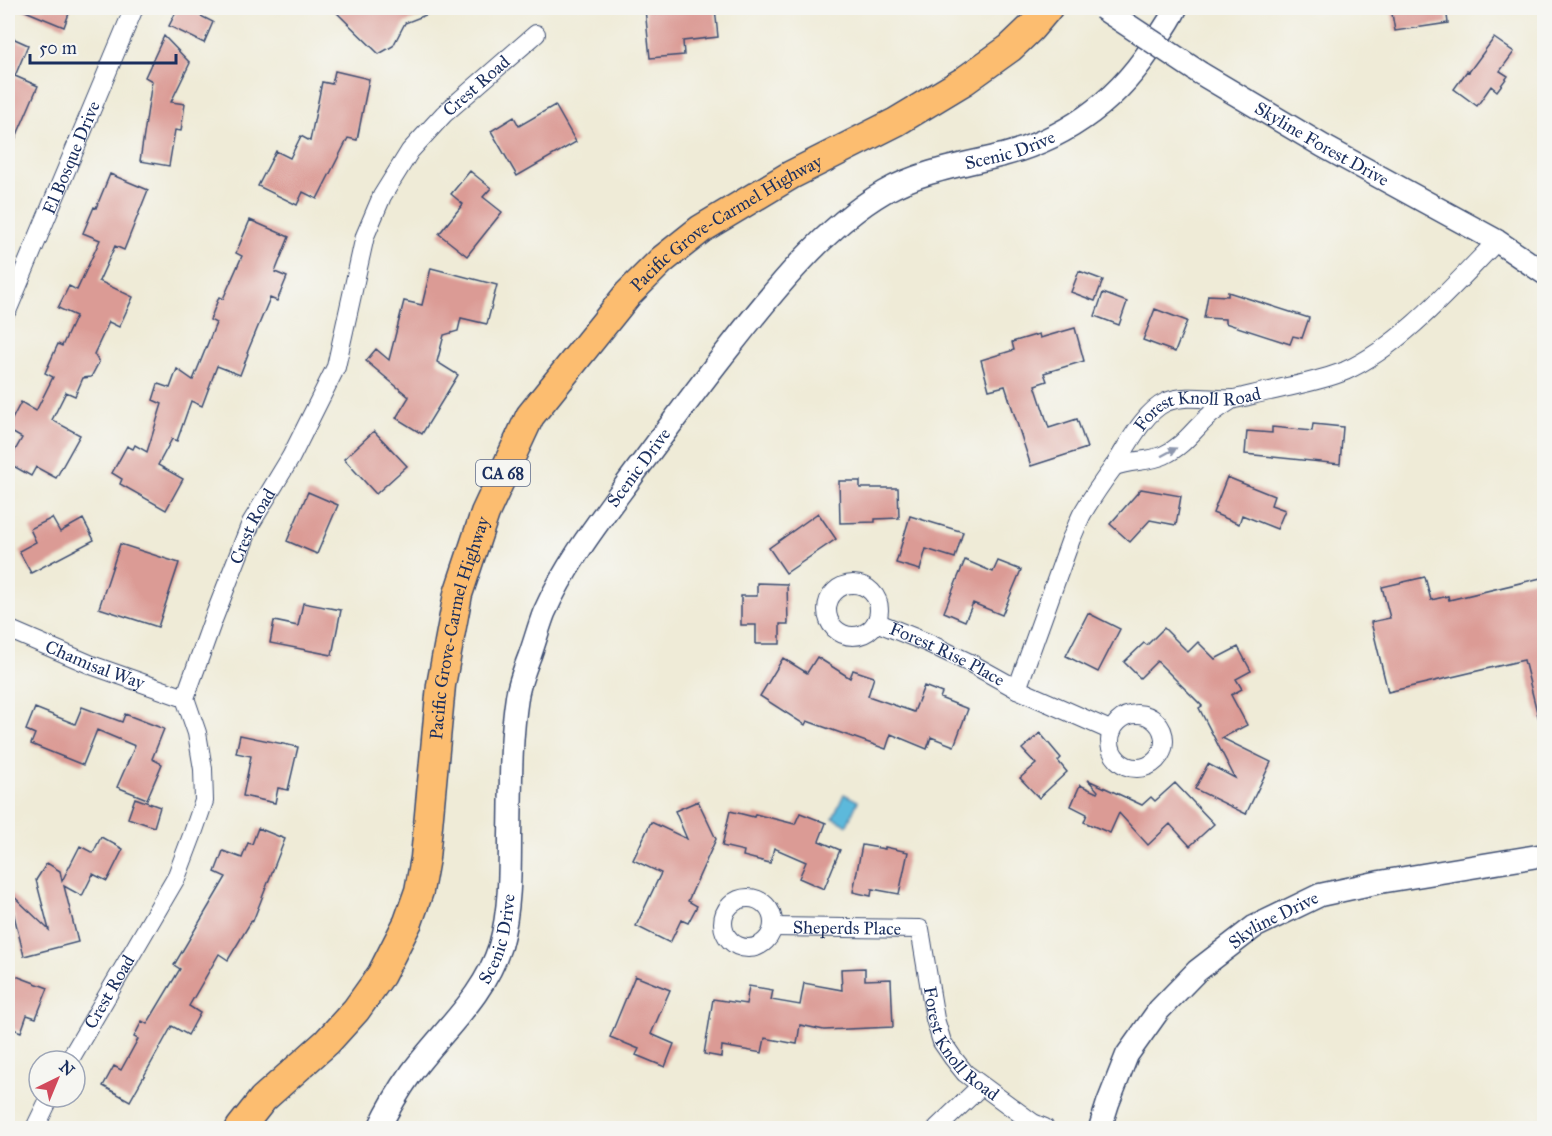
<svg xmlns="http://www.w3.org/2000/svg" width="1552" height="1136" viewBox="0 0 1552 1136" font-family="'IM FELL Great Primer',serif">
  <rect width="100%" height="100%" fill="#f6f6f2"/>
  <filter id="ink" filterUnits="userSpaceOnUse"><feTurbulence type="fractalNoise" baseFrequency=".0167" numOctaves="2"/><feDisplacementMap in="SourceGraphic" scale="12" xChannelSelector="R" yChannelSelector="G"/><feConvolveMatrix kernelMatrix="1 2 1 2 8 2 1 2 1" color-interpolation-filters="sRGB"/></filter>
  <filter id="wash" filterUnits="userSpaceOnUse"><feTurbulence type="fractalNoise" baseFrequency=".008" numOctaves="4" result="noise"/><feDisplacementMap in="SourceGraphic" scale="24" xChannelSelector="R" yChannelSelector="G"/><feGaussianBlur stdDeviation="1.35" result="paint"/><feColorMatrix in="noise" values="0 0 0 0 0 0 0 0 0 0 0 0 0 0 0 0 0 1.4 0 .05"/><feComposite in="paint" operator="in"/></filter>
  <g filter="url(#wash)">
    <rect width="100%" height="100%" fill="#efebd7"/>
    <path fill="#5db9db" stroke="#3c749c" stroke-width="1.5" d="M844,794L858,801L847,825L833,818Z"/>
    <g id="blocks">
      <path fill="#db9b95" d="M18,8H71L64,27Z
        M178,8H185L213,22L204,43L169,26Z
        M332,8H441V9L405,23L393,46L379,54Z
        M657,8H715L718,37L683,41L684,55L650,58L645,9Z
        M1391,8H1446L1448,23L1395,31Z
        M8,36L28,45L15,76L38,86L8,156Z
        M164,36L190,63L171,102L185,104L181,131L175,130L169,166L140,161L152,81L145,77Z
        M1494,38L1514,52L1500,71L1508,76L1497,91L1491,86L1477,106L1454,89L1467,71L1469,72Z
        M335,71L369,79L357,140L348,138L317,199L303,192L297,205L258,186L276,151L290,158L301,136L310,141L322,82L332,84Z
        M555,105L576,142L517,176L491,131L514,117L519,126Z
        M470,171L491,188L483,197L502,212L467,256L439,234L463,204L451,194Z
        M110,174L148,190L124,250L115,246L99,281L133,297L119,327L109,322L94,354L99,362L91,377L83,378L75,396L66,392L52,420L80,435L56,478L36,467L31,476L8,463L22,438L8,430V427L21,402L36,411L53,377L45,373L58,344L62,346L76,316L58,308L69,286L77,290L100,240L83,233L94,207L96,208Z
        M250,220L289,237L275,272L287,277L277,301L270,298L247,353L248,354L240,375L217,366L202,406L191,401L177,441L172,439L158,465L183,479L166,510L120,484L122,479L112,473L127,446L133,449L135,445L147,452L162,404L153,400L158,384L170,388L177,369L193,380L216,323L210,320L219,297L223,299L242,256L236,253Z
        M431,268L497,285L487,324L461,318L458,331L444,335L437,362L458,375L422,434L396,418L409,397L366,361L376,349L389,360L404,301L422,305Z
        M1079,271L1103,280L1095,301L1071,292Z
        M1228,292L1309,318L1302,338L1293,336L1290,344L1225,323V319L1204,318L1208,295L1228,296Z
        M1103,293L1127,302L1119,325L1095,316Z
        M1155,309L1187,321L1175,352L1143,340Z
        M1075,328L1084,361L1044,373L1047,381L1035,385L1049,428L1077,419L1087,448L1031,466L1005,386L989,390L981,360L1014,350L1012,342L1039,334L1040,338Z
        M1313,424L1343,427L1340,464L1245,454L1247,431L1272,433V427L1312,431Z
        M374,431L407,466L376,494L344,459Z
        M1227,477L1274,496L1271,505L1285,510L1277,529L1242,515L1239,524L1213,513Z
        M839,481H860V488H898L899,518L875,519V522L840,523Z
        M1141,489L1181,496L1176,525L1150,520L1130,542L1110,524Z
        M308,492L338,505L317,554L287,541Z
        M818,513L836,539L786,573L769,548Z
        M910,516L963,532L955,558L926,549L920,570L896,563Z
        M52,518L60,532L83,519L94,540L31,573L19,551L36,542L30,529Z
        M120,544L179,563L158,627L99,608Z
        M965,560L993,572L998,561L1021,570L1002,615L973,603L965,621L944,612Z
        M1425,577L1431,600L1448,596L1449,600L1545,577V719L1539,720L1524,660L1388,692L1371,622L1390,618L1382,587Z
        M757,583L787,584L788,624H780V644H756V625H741V596H757Z
        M303,603L341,610L332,655L270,643L274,621L298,626Z
        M1088,613L1120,629L1098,672L1066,656Z
        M1164,628L1188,652L1198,642L1215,659L1238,647L1251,671L1236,679L1242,689L1231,695L1247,725L1222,738L1271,762L1246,814L1195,789L1208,764L1235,778L1199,708L1202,706L1157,661L1140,678L1124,662L1144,643L1147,645Z
        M817,657L850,678L853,670L874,677L868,696L914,712L924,686L942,693L940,698L968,709L954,746L931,737L927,749L891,734L886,749L807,721L805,725L760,696L783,658L807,673Z
        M82,707L122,722L125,714L164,729L152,759L162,764L147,799L117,787L135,746L97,730L83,765L31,744L35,734L26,730L35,708L75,724Z
        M1040,733L1061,758L1058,761L1067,772L1039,798L1020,778L1036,764L1022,749Z
        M240,735L298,747L288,790L278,788L275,803L243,796L251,756L236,753Z
        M1088,780L1142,805L1151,797L1155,801L1175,783L1214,824L1190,846L1170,824L1148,845L1119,813L1110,833L1084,822L1087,814L1071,806L1080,785L1097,793L1098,791Z
        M135,798L160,807L154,827L128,818Z
        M698,801L716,839L688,901L697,906L688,923L681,920L670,943L636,926L661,873L633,860L651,822L687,839L675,811Z
        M730,811L754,817L755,814L795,824L800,813L826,823L819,841L840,850L824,889L799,878L806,862L774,848L770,863L743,856L744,851L722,846Z
        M258,828L285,839L253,921L252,920L228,960L219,954L189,1006L200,1013L188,1035L172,1026L130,1101L103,1086L114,1066L121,1070L138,1039L134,1037L142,1021L147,1024L180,969L174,965L226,877L215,872L223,851L242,858L248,843L252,844Z
        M101,837L123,849L107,881L93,874L82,896L64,886L78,942L24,956L8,891L49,930L36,880L47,863L60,871L62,881L80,846L93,853Z
        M862,845L885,849V847L908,852L899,894L872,889L871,896L853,892Z
        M865,968V980L891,979L893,1027L824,1030L800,1025L797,1044L765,1038L762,1053L722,1046L721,1057L704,1054L713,999L746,1004L749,986L773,990L771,1000L800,1005L804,983L842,990L841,969Z
        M8,973L48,988L36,1018L27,1015L21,1032L8,1027Z
        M635,976L670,990L651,1034L674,1044L665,1067L636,1055L639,1049L610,1037Z"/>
    </g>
  </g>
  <g filter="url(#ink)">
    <use href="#blocks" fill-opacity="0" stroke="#3b4b70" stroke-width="1.5"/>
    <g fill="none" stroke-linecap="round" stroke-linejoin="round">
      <g stroke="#3b4b70" stroke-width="20">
        <g id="minor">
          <path id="s1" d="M8,309L134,8"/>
          <path d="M1113,467C1129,459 1147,463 1164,455C1184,446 1194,429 1210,415C1217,409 1225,404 1233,399"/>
          <circle cx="853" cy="610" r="26"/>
          <path id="s2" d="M876,622L928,643L972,664L1017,689L1112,731"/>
          <path id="s3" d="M8,629L94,666L185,698"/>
          <path id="s4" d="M1017,689L1071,539C1075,531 1078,522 1082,514C1092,497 1103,481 1115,465C1128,445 1144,412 1166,402C1188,393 1213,401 1234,399C1246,397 1258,393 1270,391C1295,385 1321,381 1345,371C1401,346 1454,285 1497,241"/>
          <circle cx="1137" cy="741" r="27"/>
          <circle cx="748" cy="923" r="25"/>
          <path id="s5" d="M773,927L920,929L935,1019L942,1042L953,1058L965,1073L1033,1123L1045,1128"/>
          <path id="s6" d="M69,1061L176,878L193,833L204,801L203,769L197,733L185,698L213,620L251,523L291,457L336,367L365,236L382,196L410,151L444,114L536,34"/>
          <path d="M35,1128L50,1097"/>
          <path d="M937,1128L981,1086"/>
        </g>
      </g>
      <g stroke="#3b4b70" stroke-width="25">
        <g id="tertiary">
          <path id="s7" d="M1200,73L1323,146L1497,241L1544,273"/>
          <path id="s8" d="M379,1128C388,1109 400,1089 412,1072C443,1030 484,997 500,946C510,911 510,872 510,836C511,790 510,743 517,697C519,683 525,668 530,655C535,641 539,626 544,613C567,561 603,516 636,471C667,430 697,388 729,348C771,294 824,227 884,192C921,171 962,165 1003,155C1070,137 1121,98 1157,39C1164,29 1171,19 1176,8"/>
          <path id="s9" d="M1100,1128L1108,1103L1127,1055L1159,1010L1197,971L1254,927L1320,895L1380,882L1544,855"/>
        </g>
      </g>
      <g stroke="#3b4b70" stroke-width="31">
        <g id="primary">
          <path id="s10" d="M240,1128L263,1099L327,1042L356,1010L381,975L408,922L419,891L425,858L441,685L458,594L485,513L530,416L628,294L662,260L701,229L791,175L896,122L964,81L1010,48L1031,28L1048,8"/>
        </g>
      </g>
      <use href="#minor" stroke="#fff" stroke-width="18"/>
      <use href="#tertiary" stroke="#fff" stroke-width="22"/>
      <use href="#primary" stroke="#fcbd6f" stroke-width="28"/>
      <g stroke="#3b4b70" stroke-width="25" stroke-linecap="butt">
        <path id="tertiary-bridge" d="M1102,8L1200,73"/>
      </g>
      <use href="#tertiary-bridge" stroke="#fff" stroke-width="22"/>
    </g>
    <defs><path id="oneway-solid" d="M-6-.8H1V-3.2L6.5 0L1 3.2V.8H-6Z" transform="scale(1.5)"/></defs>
    <use fill="#8d97ae" href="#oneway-solid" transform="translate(1169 452) rotate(-28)"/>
  </g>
  <g text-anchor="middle" stroke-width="4.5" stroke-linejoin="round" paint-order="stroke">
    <rect fill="#f6f6f2" stroke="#5d6b8a" stroke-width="1.5" x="476" y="460" width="54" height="26" rx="4.5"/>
    <g font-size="16" font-weight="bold" fill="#1b2f5e">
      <text x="503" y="479">CA 68</text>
    </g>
    <g font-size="18" fill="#1b2f5e" stroke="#f6f6f2">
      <text dy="6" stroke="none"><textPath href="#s6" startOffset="1088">Crest Road</textPath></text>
      <text dy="6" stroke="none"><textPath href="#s7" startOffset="141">Skyline Forest Drive</textPath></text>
      <text dy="6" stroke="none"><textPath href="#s8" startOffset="1236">Scenic Drive</textPath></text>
      <text dy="6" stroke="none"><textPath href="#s1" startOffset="164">El Bosque Drive</textPath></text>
      <text dy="6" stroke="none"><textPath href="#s10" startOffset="1072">Pacific Grove-Carmel Highway</textPath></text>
      <text dy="6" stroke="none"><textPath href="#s4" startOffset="356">Forest Knoll Road</textPath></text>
      <text dy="6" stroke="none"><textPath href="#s8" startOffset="732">Scenic Drive</textPath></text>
      <text dy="6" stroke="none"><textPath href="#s6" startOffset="584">Crest Road</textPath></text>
      <text dy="6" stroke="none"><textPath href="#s10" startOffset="568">Pacific Grove-Carmel Highway</textPath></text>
      <text dy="6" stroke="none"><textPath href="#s2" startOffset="78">Forest Rise Place</textPath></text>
      <text dy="6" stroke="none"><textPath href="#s3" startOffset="94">Chamisal Way</textPath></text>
      <text dy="6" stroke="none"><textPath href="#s9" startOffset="280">Skyline Drive</textPath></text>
      <text dy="6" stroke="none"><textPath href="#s5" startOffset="74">Sheperds Place</textPath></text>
      <text dy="6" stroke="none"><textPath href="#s8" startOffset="226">Scenic Drive</textPath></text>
      <text dy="6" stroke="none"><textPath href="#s6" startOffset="80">Crest Road</textPath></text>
      <text dy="6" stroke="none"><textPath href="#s5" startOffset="273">Forest Knoll Road</textPath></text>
    </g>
  </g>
  <rect width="1552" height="1136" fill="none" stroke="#f6f6f2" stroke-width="30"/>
  <g transform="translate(57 1079) rotate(43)"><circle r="28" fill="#f6f6f2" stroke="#9ea6b7" stroke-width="1.5"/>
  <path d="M0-4.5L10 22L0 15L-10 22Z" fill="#d1495b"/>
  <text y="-9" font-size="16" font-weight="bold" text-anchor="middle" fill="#1b2f5e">N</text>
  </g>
  <path d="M30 54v9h146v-9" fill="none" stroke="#1b2f5e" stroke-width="3"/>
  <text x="39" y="54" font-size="18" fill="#1b2f5e" stroke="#f6f6f2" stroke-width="4.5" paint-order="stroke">50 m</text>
</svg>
